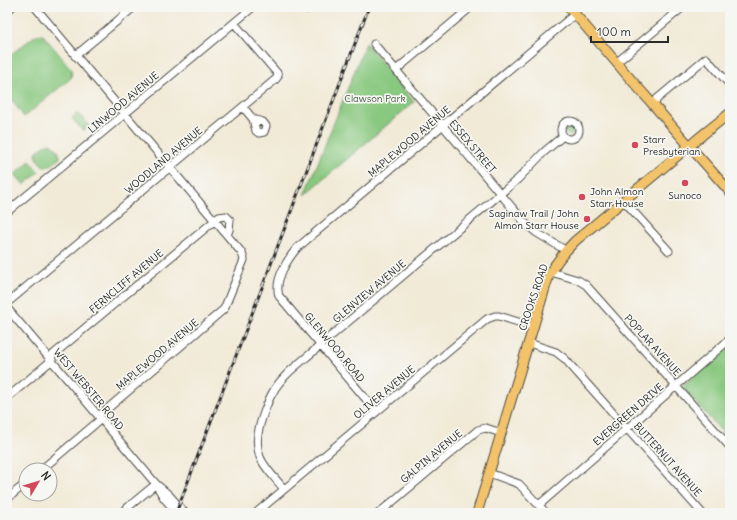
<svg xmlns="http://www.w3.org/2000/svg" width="737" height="520" viewBox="0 0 737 520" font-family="Delius,sans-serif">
  <rect width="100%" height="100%" fill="#f6f6f2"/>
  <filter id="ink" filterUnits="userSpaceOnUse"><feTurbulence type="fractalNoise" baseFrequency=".025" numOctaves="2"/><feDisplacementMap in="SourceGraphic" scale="8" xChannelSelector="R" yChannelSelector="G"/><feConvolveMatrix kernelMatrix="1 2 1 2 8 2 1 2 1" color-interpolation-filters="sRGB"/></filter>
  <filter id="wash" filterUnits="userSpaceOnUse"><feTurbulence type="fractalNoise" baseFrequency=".012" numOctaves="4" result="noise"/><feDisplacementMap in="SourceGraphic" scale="16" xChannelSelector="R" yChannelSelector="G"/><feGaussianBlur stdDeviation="0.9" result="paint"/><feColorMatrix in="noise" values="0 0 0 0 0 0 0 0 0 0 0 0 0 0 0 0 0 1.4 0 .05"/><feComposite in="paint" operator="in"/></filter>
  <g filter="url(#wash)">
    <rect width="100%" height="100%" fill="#f1ead7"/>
    <path fill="#88c87f" stroke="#5a7a55" d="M36,35H43L72,70L71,78L24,117L11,99L7,87V66L9,56Z
      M366,43L414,102L305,195Z
      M78,113L89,126L83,131L72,118Z
      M564 129a6 6 0 1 1 12 0a6 6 0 1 1-12 0Z
      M49,143C55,145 60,152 60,158C49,167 43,172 36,155L37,151Z
      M30,161L39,172L24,185L15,174Z
      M730,345V441L682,387Z"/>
  </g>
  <g filter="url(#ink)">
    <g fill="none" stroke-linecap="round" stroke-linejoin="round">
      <g stroke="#494845" stroke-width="9">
        <path id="minor" d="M35,7L242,253L244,260L224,309L99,416
          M303,7L308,9L312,7
          M7,11L12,7
          M374,44L526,224L537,233L565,250
          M75,56L134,7
          M616,63L683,7
          M396,70L471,7
          M654,105L657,99L706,58L730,85
          M243,107L253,119L256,131L259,133L264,132L266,126L263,122L253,119
          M561 130a9 9 0 1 1 18 0a9 9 0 1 1-18 0Z
          M624,201L669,251
          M7,212L253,7
          M551,272L578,280L586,285L730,447
          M7,303L276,79L278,76L277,73L234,23
          M7,308L156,484L169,495L185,513
          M529,343L556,352L565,359L702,513
          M49,358L219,217L226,216L230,220L229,230L227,235
          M7,398L52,360
          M376,411L279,296C274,280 287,260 297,248L575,14
          M41,470L101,419
          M489,473L519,484L546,513
          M158,488L164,498L177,513
          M284,489C276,479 265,469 260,457C255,443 258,431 262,418C265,410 268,400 273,392C284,372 309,357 325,341L518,179L544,152L563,136
          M7,499L26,483
          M539,505L730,339
          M121,513L156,484
          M256,513L487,319L495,316H499L534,327
          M379,513L478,430L486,428L501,433"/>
      </g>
      <g stroke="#494845" stroke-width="11">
        <path id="major" d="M569,7L627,75L730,192
          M477,513L549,275C556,262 564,252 575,241L706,132L730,113"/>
      </g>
      <use href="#minor" stroke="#fff" stroke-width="7"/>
      <use href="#major" stroke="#f2c36a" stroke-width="9"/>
      <g stroke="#2b2b2b" stroke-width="3">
        <path id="rail" d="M176,513L369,7"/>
      </g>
      <use href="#rail" stroke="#f6f6f2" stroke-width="1.5" stroke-dasharray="4.5" stroke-linecap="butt"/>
    </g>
  </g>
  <g fill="#d1495b" stroke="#f6f6f2" stroke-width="1.5">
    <circle cx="635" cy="145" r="4"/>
    <circle cx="685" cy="183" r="4"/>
    <circle cx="582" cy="197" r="4"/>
    <circle cx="587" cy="219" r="4"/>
  </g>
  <g text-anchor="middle" stroke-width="3.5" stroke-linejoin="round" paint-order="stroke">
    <g font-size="10" fill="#475a44" stroke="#f6f6f2">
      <text x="375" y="102">Clawson Park</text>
    </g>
    <g font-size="10" fill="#2b2b2b" stroke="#f6f6f2">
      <text transform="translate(123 102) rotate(-40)" y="4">LINWOOD AVENUE</text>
      <text transform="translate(409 141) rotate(-40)" y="4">MAPLEWOOD AVENUE</text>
      <text transform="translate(473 146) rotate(50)" y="4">ESSEX STREET</text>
      <text transform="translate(163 160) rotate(-40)" y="4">WOODLAND AVENUE</text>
      <text transform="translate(126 281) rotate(-40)" y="4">FERNCLIFF AVENUE</text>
      <text transform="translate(369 291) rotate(-40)" y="4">GLENVIEW AVENUE</text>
      <text transform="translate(533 297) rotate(-71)" y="4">CROOKS ROAD</text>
      <text transform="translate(653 345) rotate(48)" y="4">POPLAR AVENUE</text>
      <text transform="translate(335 347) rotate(50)" y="4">GLENWOOD ROAD</text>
      <text transform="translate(157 354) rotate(-40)" y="4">MAPLEWOOD AVENUE</text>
      <text transform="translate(89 389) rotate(50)" y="4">WEST WEBSTER ROAD</text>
      <text transform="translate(384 392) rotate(-40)" y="4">OLIVER AVENUE</text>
      <text transform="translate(628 414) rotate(-41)" y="4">EVERGREEN DRIVE</text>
      <text transform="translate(431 456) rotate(-40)" y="4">GALPIN AVENUE</text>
      <text transform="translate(668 459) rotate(48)" y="4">BUTTERNUT AVENUE</text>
    </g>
    <g font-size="10" fill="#2b2b2b" stroke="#f6f6f2" text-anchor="start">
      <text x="643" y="143">Starr<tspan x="643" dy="12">Presbyterian</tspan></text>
      <text x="590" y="195">John Almon<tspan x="590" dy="12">Starr House</tspan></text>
      <text x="685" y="199" text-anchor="middle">Sunoco</text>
      <text x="579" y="217" text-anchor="end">Saginaw Trail / John<tspan x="579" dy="12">Almon Starr House</tspan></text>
    </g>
  </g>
  <rect width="737" height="520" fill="none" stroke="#f6f6f2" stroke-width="24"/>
  <g transform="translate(38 482) rotate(52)"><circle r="19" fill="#f6f6f2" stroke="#a5a5a2"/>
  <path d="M0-3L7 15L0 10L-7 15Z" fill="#d1495b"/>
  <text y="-6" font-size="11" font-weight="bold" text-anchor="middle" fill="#2b2b2b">N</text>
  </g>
  <path d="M591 36v6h77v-6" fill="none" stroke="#2b2b2b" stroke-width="2"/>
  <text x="597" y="36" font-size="12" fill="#2b2b2b" stroke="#f6f6f2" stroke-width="3" paint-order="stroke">100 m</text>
</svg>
